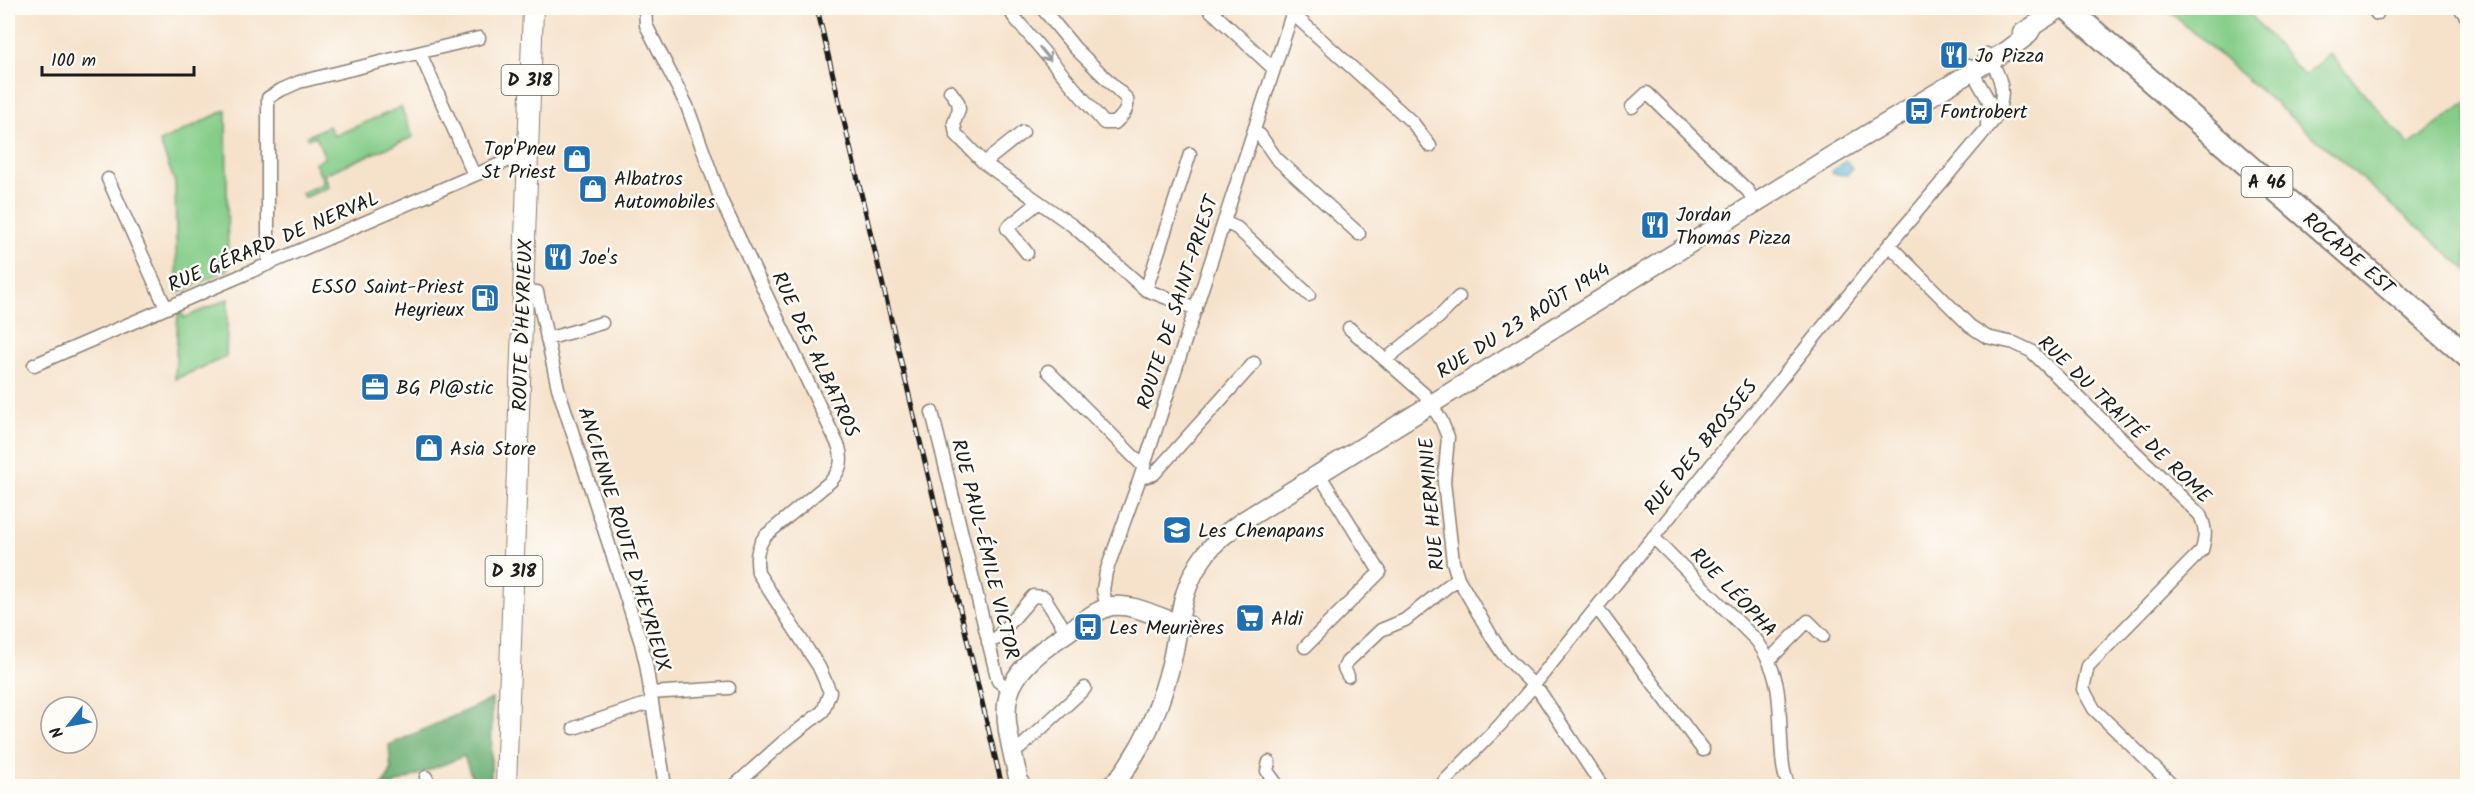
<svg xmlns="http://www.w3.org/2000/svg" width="2475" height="794" viewBox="0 0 2475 794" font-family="Kalam,sans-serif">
  <rect width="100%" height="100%" fill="#fdfcf7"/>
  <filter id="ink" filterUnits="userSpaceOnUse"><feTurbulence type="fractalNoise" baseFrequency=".0167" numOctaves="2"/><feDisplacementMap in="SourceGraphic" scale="12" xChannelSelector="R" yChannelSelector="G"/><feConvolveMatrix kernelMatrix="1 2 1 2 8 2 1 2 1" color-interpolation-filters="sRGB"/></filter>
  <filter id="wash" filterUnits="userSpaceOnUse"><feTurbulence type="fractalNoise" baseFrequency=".008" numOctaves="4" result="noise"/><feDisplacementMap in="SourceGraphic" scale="24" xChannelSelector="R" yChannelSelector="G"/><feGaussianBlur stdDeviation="1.35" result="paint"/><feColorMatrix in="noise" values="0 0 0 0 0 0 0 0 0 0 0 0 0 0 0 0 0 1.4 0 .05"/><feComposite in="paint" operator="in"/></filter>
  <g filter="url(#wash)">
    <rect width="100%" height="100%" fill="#f6e2cb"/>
    <path fill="#85cd89" stroke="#507452" stroke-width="1.5" d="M2165,8H2245L2304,76L2330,54L2409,145L2467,102V270Z
      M401,107L413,137L324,174L329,187L304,198L302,193L324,183L315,163L325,158L316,136L308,139L307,136L329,126L334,136Z
      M226,110L228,270L177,293L175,183L160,142Z
      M228,299L226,357L175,379L178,311L181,310L184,318Z"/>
    <path fill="#6cb075" stroke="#446648" stroke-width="1.5" d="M492,699L491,786H475L464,756L390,786H382L391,772L389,745Z"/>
    <path fill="#55b3d3" stroke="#386878" stroke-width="1.5" d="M1846,161L1852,168L1847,175L1833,174L1832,171Z"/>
  </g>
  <g filter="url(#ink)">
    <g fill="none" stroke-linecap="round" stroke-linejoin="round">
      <g stroke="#897f74" stroke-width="15">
        <path id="street" d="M645,8L646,25L687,106L721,200L839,447C843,461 841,469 831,481L765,536C756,549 756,558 758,573L819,667L830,692L823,711L782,743L734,786
          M1009,8L1014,17L1104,123H1115C1122,116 1129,110 1127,99L1075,48L1042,8
          M1208,8L1274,69
          M2373,8L2377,14
          M2460,8L2468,19
          M1292,13L1413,123L1430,146
          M420,53L474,175
          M1969,66L1989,101L1987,124
          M950,91L958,102L959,109L954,123L956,134L984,163L1073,226L1146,290L1196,309
          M1632,107L1647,93L1748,191L1755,203
          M1254,132L1260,135L1276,158L1359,234
          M984,163L1023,132
          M108,179L166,308
          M1224,222L1237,228L1309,295
          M1889,245L1970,326L1987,337L2014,343L2031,351L2200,515C2206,528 2206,536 2202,550L2088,666L2083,689L2094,709L2173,786
          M1027,253L1007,228L1039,202
          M268,264V98L281,90L299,82L479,38
          M1146,290L1190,154
          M524,291L537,292L558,388L641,643L646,664L665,786
          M1349,328L1425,395L1441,420L1448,437L1444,482L1453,562L1458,578L1493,639L1503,654L1540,692L1602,786
          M547,339L602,323
          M1385,360L1439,317L1459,297
          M34,365L528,152
          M1048,371L1144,467
          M932,412L998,681L1010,690
          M1140,478L1154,474L1254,363
          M1653,537L1757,641C1781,675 1779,700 1781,740C1782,756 1782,772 1789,786
          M1107,608L1103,590L1106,572L1140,478L1294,8
          M1597,608L1703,750
          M988,642L996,639L1033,596L1044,597L1067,633
          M1305,647L1380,572L1319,474
          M1770,659L1808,621L1823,636
          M1348,676L1344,668L1347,662L1381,630L1405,620L1458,578
          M650,693L729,688
          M574,728L652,702
          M1012,753L1020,748L1085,688
          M1269,762L1267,771L1278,786
          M426,777L430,786
          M1440,786L1500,725L1534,685L1889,245L1994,120C2008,95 2002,78 1987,54"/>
      </g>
      <g stroke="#897f74" stroke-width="21">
        <path id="secondary" d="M2022,33L2061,8
          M1020,786C1002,707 990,684 1065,634C1079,625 1096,609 1113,606C1137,603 1164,622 1188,625
          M1110,786C1121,779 1128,765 1135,754C1152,727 1163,695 1171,664C1181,623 1178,591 1205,555C1215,541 1229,531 1243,521L1828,158L2008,50L2028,35L2032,28"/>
      </g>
      <g stroke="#897f74" stroke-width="22">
        <path id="primary" d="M506,786L533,8"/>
      </g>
      <g stroke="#897f74" stroke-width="26">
        <path id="highway" d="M2067,8L2468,357"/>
      </g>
      <use href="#street" stroke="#fff" stroke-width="12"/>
      <use href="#secondary" stroke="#fff" stroke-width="18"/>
      <use href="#primary" stroke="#fff" stroke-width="20"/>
      <use href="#highway" stroke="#fff" stroke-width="22"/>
      <g stroke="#1c1c1c" stroke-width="5">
        <path id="rail" d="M817,8L1002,786"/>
      </g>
      <use href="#rail" stroke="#fdfcf7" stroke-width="3" stroke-dasharray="9" stroke-linecap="butt"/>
    </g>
    <defs><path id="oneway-shaft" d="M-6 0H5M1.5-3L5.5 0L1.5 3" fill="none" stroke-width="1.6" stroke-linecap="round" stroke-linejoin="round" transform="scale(1.5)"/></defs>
    <use stroke="#999" href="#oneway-shaft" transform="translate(1045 54) rotate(51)"/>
  </g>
  <defs>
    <g id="restaurant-square" transform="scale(1.5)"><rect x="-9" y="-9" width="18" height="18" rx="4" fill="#1f6fb2" stroke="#fdfcf7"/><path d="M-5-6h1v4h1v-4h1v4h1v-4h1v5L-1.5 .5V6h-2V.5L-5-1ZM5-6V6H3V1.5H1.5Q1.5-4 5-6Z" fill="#fff"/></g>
    <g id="bus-square" transform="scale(1.5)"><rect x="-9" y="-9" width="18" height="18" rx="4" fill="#1f6fb2" stroke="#fdfcf7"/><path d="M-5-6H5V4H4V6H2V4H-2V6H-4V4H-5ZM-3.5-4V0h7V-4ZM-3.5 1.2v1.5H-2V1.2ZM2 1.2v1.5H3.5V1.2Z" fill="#fff"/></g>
    <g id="shop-square" transform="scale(1.5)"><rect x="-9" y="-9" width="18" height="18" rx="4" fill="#1f6fb2" stroke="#fdfcf7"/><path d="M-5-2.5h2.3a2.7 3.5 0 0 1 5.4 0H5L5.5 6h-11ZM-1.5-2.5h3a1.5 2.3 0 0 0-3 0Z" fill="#fff"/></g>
    <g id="fuel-square" transform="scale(1.5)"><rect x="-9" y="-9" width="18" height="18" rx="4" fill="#1f6fb2" stroke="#fdfcf7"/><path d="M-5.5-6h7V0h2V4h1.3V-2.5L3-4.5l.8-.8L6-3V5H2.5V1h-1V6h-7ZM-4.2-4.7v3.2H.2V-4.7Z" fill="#fff"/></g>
    <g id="office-square" transform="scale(1.5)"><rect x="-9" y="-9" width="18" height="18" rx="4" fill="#1f6fb2" stroke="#fdfcf7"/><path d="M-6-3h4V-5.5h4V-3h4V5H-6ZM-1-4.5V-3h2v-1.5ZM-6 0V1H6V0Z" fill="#fff"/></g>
    <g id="school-square" transform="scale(1.5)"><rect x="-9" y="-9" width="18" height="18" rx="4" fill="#1f6fb2" stroke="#fdfcf7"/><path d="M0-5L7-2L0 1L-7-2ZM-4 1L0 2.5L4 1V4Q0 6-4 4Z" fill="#fff"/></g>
    <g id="supermarket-square" transform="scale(1.5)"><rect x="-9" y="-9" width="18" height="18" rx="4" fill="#1f6fb2" stroke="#fdfcf7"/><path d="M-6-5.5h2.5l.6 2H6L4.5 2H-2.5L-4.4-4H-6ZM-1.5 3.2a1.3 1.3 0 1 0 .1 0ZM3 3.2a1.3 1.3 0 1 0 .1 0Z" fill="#fff"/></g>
  </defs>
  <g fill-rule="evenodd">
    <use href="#restaurant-square" x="1954" y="55"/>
    <use href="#bus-square" x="1919" y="111"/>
    <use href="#shop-square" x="577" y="159"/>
    <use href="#shop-square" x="593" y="189"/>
    <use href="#restaurant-square" x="1655" y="225"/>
    <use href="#restaurant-square" x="558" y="257"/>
    <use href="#fuel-square" x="485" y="298"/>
    <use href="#office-square" x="375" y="387"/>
    <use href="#shop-square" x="429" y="448"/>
    <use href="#school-square" x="1177" y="530"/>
    <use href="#supermarket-square" x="1250" y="618"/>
    <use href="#bus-square" x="1088" y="627"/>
  </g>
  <g text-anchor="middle" stroke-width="5" stroke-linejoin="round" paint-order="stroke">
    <g fill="#fdfcf7" stroke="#605f5e" stroke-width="1.5">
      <rect x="501.5" y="65" width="57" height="30" rx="4.5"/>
      <rect x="2241.5" y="167" width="51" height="30" rx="4.5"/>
      <rect x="485.5" y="556" width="57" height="30" rx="4.5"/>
    </g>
    <g font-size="18" font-weight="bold" fill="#1c1c1c">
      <text x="530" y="86">D 318</text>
      <text x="2267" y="188">A 46</text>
      <text x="514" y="577">D 318</text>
    </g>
    <g font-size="20" fill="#1c1c1c" stroke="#fdfcf7" text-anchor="start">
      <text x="1975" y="62">Jo Pizza</text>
      <text x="1940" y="118">Fontrobert</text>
      <text x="556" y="155" text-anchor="end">Top'Pneu<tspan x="556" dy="23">St Priest</tspan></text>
      <text x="614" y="185">Albatros<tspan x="614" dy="23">Automobiles</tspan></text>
      <text x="1676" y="221">Jordan<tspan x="1676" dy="23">Thomas Pizza</tspan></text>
      <text x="579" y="264">Joe's</text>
      <text x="464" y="293" text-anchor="end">ESSO Saint-Priest<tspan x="464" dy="23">Heyrieux</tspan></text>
      <text x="396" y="394">BG Pl@stic</text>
      <text x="450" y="455">Asia Store</text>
      <text x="1198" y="537">Les Chenapans</text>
      <text x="1271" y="625">Aldi</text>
      <text x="1109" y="634">Les Meurières</text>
    </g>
    <g font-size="20" fill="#1c1c1c" stroke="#fdfcf7">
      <text transform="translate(273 241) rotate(-23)" y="7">RUE GÉRARD DE NERVAL</text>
      <text transform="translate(2349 253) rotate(41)" y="7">ROCADE EST</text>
      <text transform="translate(1177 302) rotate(-72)" y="7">ROUTE DE SAINT-PRIEST</text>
      <text transform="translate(1523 320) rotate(-32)" y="7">RUE DU 23 AOÛT 1944</text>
      <text transform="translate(522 325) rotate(-88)" y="7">ROUTE D'HEYRIEUX</text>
      <text transform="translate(816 354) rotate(65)" y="7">RUE DES ALBATROS</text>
      <text transform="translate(2125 419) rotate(44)" y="7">RUE DU TRAITÉ DE ROME</text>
      <text transform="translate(1700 447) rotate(-51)" y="7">RUE DES BROSSES</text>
      <text transform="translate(1431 504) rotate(-95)" y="7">RUE HERMINIE</text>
      <text transform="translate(625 539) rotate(73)" y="7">ANCIENNE ROUTE D'HEYRIEUX</text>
      <text transform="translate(986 549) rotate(76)" y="7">RUE PAUL-ÉMILE VICTOR</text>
      <text transform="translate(1734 592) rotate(46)" y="7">RUE LÉOPHA</text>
    </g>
  </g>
  <rect width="2475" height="794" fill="none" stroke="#fdfcf7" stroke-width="30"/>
  <g transform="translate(69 725) rotate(239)"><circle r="28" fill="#fdfcf7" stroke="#a3a29f" stroke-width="1.5"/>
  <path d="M0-4.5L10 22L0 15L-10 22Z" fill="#1f6fb2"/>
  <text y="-9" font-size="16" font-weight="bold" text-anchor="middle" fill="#1c1c1c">N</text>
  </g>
  <path d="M42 66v9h152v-9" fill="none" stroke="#1c1c1c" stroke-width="3"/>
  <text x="51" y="66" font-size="18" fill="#1c1c1c" stroke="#fdfcf7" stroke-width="4.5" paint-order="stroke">100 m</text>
</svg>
